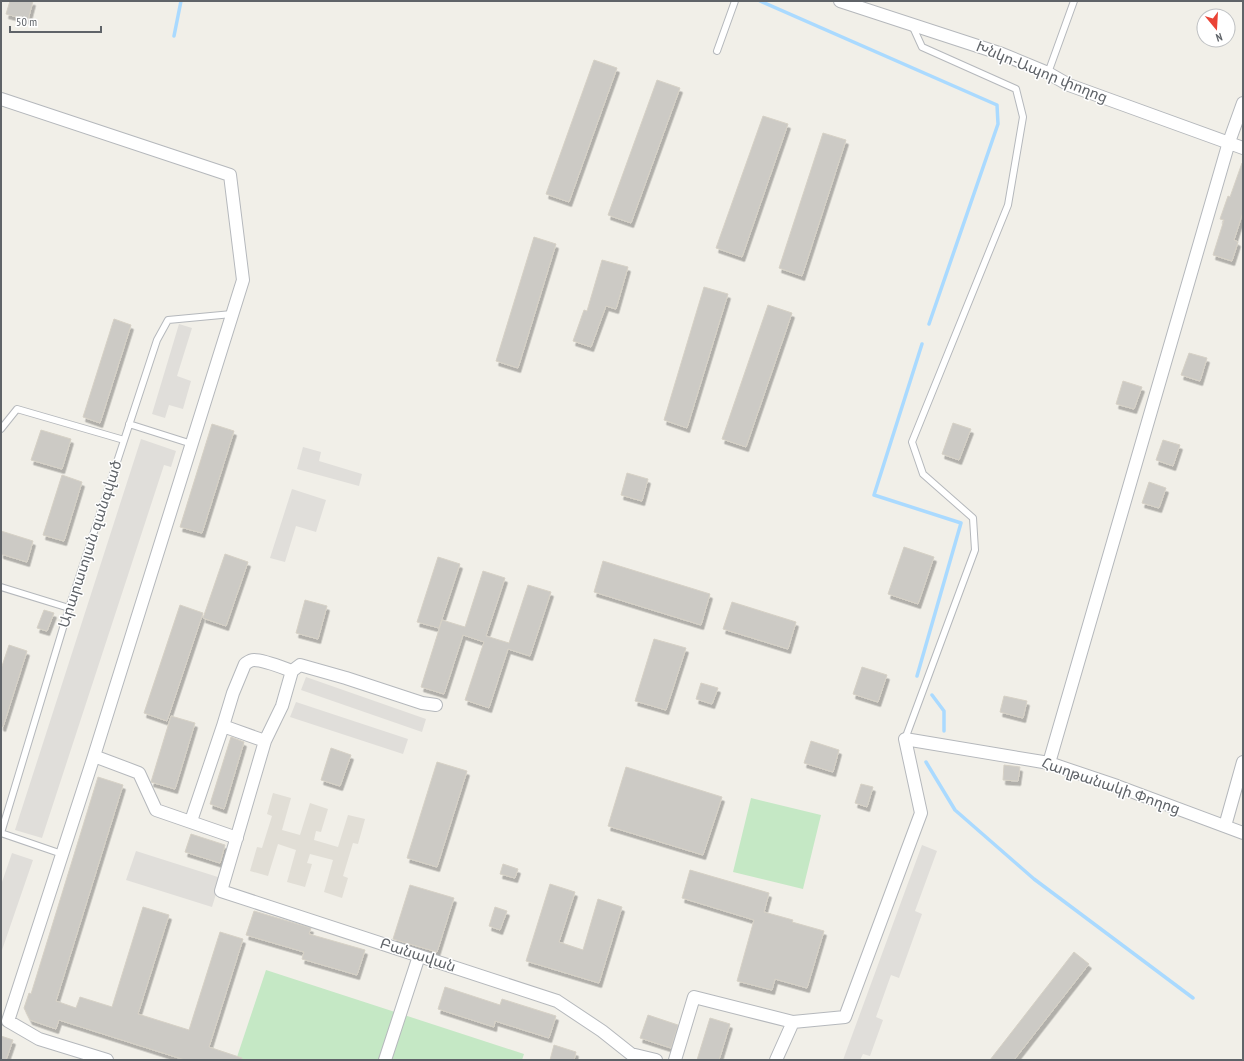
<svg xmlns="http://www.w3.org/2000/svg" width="1244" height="1061" viewBox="0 0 1244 1061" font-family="'PT Sans Narrow','Noto Sans Armenian',sans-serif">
  <defs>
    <filter id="shadow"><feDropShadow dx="2.5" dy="4.5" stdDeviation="0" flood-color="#0004"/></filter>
  </defs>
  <rect width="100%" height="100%" fill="#f1efe8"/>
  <path fill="#e0deda" d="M179,324L192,328L177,376L191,381L183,409L169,405L165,418L152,414Z
    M141,439L176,451L171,467L164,465L42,838L15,830Z
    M303,447L321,452L319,461L362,474L359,486L297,469Z
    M292,489L326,500L316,532L296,526L285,562L270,558Z
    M306,677L426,719L422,732L301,690Z
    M296,702L408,739L403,754L290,717Z
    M922,845L937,851L915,911L922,914L899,978L891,975L876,1017L883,1020L870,1056L863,1054L860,1060H843Z
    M136,851L221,878L212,907L126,880Z
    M12,853L33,860L1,953V885Z"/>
  <path fill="#e1ded6" d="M273,793L291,798L282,830L300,835L310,803L328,809L321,832L316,831L314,840L338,847L348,815L365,819L358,844L353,843L343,876L348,878L342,898L324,892L333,860L310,854L307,863L312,864L305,887L287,882L296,850L278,844L268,876L250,871L257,847L262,848L272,816L267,814Z"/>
  <path fill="#c5e8c5" d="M751,798L821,815L803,889L733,872Z
    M266,970L524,1054L522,1060H236Z"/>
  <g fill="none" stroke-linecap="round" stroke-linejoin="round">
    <path stroke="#aadaff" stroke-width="3.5" d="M760,1L997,105L998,124L929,324
      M174,36L181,1
      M917,676L961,523L874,495L922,344
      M932,695L944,711V731
      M926,762L955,810L1034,879L1193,998"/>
  </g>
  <path fill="#cccac5" stroke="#d6d1c6" filter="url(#shadow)" d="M10,1H33L28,20L6,14Z
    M594,60L617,68L569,202L546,194Z
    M657,80L680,88L631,223L608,215Z
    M763,116L788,124L742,257L716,248Z
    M823,133L846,140L802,276L779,268Z
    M1242,163L1243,164V212L1234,240L1238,242L1232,261L1213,255L1224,220L1220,219L1228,196L1230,197Z
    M534,237L556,244L518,368L496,361Z
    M602,260L628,267L616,309L606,306L591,347L573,341L584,310L587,311Z
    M704,287L728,294L687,428L664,420Z
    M768,305L792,313L746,447L722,439Z
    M114,319L131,325L100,423L83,417Z
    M1189,353L1207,358L1200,381L1181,375Z
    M1123,381L1142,387L1134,409L1116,404Z
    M953,423L971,429L959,460L942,454Z
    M212,424L234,431L202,533L180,527Z
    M41,430L71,439L62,469L31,460Z
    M1163,440L1180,445L1173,466L1156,460Z
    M627,473L648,479L642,501L621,495Z
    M62,475L82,482L64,541L43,535Z
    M1149,482L1166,488L1159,508L1142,503Z
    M1,531L33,541L27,562L1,554Z
    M904,547L934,557L918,604L888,594Z
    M225,554L248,562L226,626L203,618Z
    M438,557L460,564L439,628L417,622Z
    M603,561L710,594L701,625L594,592Z
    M483,571L505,578L486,636L509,643L528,585L551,592L530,656L508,649L489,708L465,700L484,642L463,635L444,694L421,687L442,620L465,627Z
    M305,600L327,606L318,639L296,633Z
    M732,602L796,622L788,649L723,629Z
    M180,605L203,613L167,721L144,713Z
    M44,610L54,613L47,631L37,628Z
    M654,639L686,648L666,710L635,701Z
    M9,645L27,651L3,727L1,726V669Z
    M862,667L887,675L878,702L853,694Z
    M701,683L718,688L712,704L696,699Z
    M1004,696L1027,701L1023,718L1000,712Z
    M171,716L195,723L175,789L151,782Z
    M231,737L244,742L224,809L210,804Z
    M811,741L839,750L833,772L804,763Z
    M331,748L351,755L340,786L321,780Z
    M437,762L467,771L437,867L407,858Z
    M1004,765L1020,767L1018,781L1003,780Z
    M626,767L722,797L703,855L608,826Z
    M98,777L123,785L56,1001L76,1008L80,997L112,1007L143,907L169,915L138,1014L189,1030L220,932L243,939L209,1047L242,1058V1060H185L59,1020L56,1029L30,1020L24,1008L29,993L31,994Z
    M861,784L873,787L867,807L855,803Z
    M191,834L225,845L220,863L185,852Z
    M503,864L518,869L515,878L500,874Z
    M690,870L769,893L764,912L793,920L792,922L824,931L807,988L775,979L772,990L737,981L754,920L682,898Z
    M550,884L575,892L559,942L583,950L598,899L622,907L599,983L526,961Z
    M410,885L454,898L437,952L393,939Z
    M495,907L507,911L500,930L489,926Z
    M254,911L311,928L309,934L365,950L357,975L302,959L304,952L246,935Z
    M1074,952L1089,964L1014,1060H990Z
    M445,987L500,1005L502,999L556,1016L549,1038L495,1021L494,1027L438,1009Z
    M648,1015L678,1025L671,1048L640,1038Z
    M710,1018L730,1024L719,1060H697Z
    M1,1036L13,1040L6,1060H1Z
    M554,1045L576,1052L574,1060H550Z"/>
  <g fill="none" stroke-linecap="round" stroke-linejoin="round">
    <g stroke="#b5b8bc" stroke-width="8">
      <path id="service" d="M717,51L735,1
        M1048,73L1074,1
        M129,424L192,444
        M1,429L17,409L124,440
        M1,587L69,608
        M905,739L975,550L973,518L923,474L912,442L1008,205L1023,117L1016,89L922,47L912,25
        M1,833L69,608L157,340L168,320L232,314
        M1,833L62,854"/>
    </g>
    <g stroke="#b5b8bc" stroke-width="14">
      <path id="minor" d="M840,1L1002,54L1048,73L1069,85L1243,148
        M1,99L230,175L243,280L94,756L8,1021L39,1039L107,1060
        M223,726L233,693L245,664C248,662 250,660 254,660C264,660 281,667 292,671
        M265,741L282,706L292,671L300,665L346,678L422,703L436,705
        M94,756L139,773L156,810L237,838
        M1049,763L1229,142L1243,103
        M191,821L223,726L265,741L221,891L557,1001L602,1031L631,1054L656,1060
        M1225,826L1243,762
        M385,1060L419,956
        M675,1060L694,997L793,1022L845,1017L921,813L905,739L1049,763L1117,786L1243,833
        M776,1060L793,1022"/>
    </g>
    <use href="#service" stroke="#fff" stroke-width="6"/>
    <use href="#minor" stroke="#fff" stroke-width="12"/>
  </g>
  <g text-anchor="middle" stroke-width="3" stroke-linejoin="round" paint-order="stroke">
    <g font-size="15" fill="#5f6368" stroke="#fff">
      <text transform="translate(1042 72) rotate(22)" y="5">Խնկո-Ապոր փողոց</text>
      <text transform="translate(90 544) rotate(-72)" y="5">Արարատյան զանգված</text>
      <text transform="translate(1111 786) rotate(19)" y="5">Հաղթանակի Փողոց</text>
      <text transform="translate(418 955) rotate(18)" y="5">Բանավան</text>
    </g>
  </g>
  <rect width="1244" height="1061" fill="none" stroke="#5f6368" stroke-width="4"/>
  <g transform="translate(1216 28) rotate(162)"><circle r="19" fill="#ffffff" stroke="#bfc1c3"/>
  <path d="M0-3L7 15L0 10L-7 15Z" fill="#ea4335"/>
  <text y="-6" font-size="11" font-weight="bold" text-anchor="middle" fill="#5f6368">N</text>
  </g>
  <path d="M10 26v6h91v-6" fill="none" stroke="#5f6368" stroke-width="2"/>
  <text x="16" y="26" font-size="12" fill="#5f6368" stroke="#ffffff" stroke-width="3" paint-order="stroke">50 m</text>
</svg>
